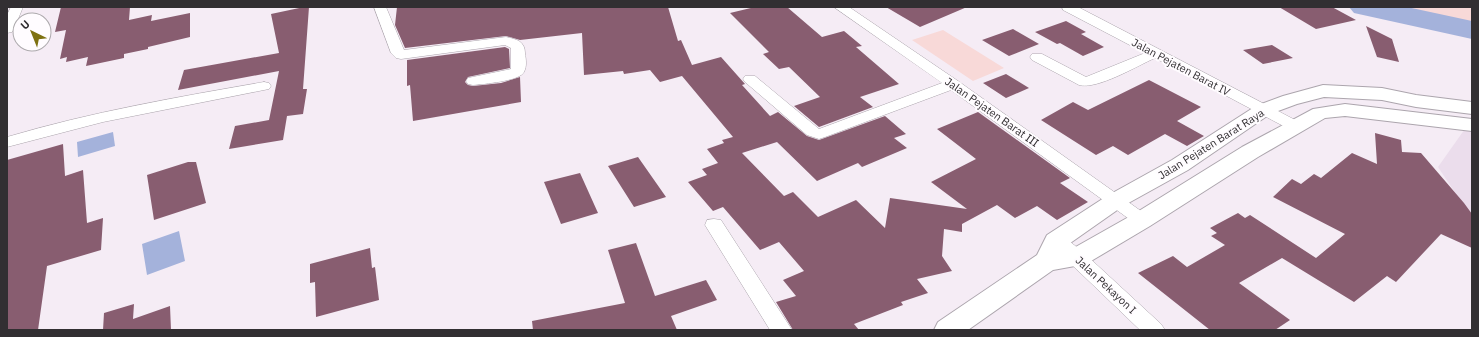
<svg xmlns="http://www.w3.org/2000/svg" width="1479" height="337" viewBox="0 0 1479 337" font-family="'IBM Plex Sans',sans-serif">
  <rect width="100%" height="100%" fill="#f5ecf5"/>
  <path fill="#ebddec" d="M1467,126L1472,127V218L1438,167Z"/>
  <path fill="#f8d9d8" d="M1403,7H1472V24Z
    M943,30L1004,68L973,81L912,40Z"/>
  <path fill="#a4b2db" d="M113,132L115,146L78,157L77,142Z
    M179,231L185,261L147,275L142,244Z"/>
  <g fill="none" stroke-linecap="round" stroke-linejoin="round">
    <path fill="#a4b2db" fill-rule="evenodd" d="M1349,7H1407L1472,21V39L1354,13Z"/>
  </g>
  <path fill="#885d70" d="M61,7H130L129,20L152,15L151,21L190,13V37L148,47V49L124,54V58L86,66L88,57L66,62L67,57L60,59L66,30L55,32Z
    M304,7H309L303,89H307L303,114L287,116L283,140L229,149L235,126L269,120L279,71L178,90L184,70L279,53L271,14Z
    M397,7H668L678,41L681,40L692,65L721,57L745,84L742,85L770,116L778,112L807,136L819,140L885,116L906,134L894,138L907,148L862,167L858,163L817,181L777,142L742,153L784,196L793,192L818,217L856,200L885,228L890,198L967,209L931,182L976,159L937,129L978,112L1070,178L1060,183L1088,202L1057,220L1037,206L1015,218L997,205L962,224V232L944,229L942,256L952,271L917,279L928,293L901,302L903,305L854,324L859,330H793L776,302L796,296L783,280L804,271L779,242L760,250L723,207L713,211L688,182L707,175L702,169L718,163L707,149L724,143L722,140L733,137L682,76L660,82L650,70L624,74L623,71L584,75L582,33L520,40L506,36L405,48L395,25Z
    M755,7H787L822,37L844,31L862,46L856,47L899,84L860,97L873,107L819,127L794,106L820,97L789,67L779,69L763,54L769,52L730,13Z
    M886,7H967L920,27Z
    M1279,7H1332L1356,20L1316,29Z
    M1066,21L1086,32L1081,34L1104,47L1083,56L1060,43L1057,44L1035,32Z
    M1366,26L1392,39L1399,62L1377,57Z
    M1013,29L1039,44L1009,56L982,40Z
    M1272,45L1293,58L1263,64L1243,50Z
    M505,47L509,49L510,68L468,77L465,82L468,85L473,86L501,83L520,77L521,102L413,121L410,85L407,86V60Z
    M1006,74L1029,88L1006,98L983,83Z
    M1149,80L1201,107L1177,121L1204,136L1187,146L1165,134L1128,155L1113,146L1096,155L1041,120L1073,102L1088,110Z
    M1375,133L1401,140L1402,152L1421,153L1464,203L1472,214V248L1441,234L1396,282L1387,276L1354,302L1282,258L1239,283L1290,320L1275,330H1210L1138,273L1173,256L1187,267L1225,245L1211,236L1217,233L1210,228L1238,213L1245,218L1250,215L1316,258L1345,234L1273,197L1292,179L1301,184L1314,174L1321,178L1352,153L1377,164Z
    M63,144L65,176L83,170L87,223L103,218L101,250L47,266L38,330H7V160Z
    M638,157L666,197L634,207L608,166Z
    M188,162H196L206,203L154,220L147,175Z
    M580,173L598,213L561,224L544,182Z
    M636,243L655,296L706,280L717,300L671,316L677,330H533L532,321L625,303L608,250Z
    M370,248L372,268L375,267L379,300L316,317L315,282L310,283V264Z
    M134,304L133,319L170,306L171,330H103L104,313Z"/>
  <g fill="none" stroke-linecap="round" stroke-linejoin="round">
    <g stroke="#aca5ad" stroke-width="1">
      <path id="street" d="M11,7H23L14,29L12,32L7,33V15Z
        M374,7H386L404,50L506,37C516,39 525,41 525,53C526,60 527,66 524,72C520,81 483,84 473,85L468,84L466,81L468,78L511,69V48L505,45L401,59L396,58L391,53Z
        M834,7H849L958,81L1148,216L1151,220L1148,224L1142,226L1136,224L951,90L825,137L819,139L807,135L745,82L743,79L745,76H755L819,129L942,83Z
        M1062,7H1078L1301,123L1303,126L1301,129L1295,131L1289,129L1155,58C1137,66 1097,90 1079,85L1032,60L1030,57L1032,54H1042L1086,77L1145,53L1063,10Z
        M264,82L269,83L271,86L269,89L103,122L7,147V137C91,112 178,97 264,82Z
        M714,219L721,220L792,330H770L705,225L707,220Z
        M1056,234L1063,236L1084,253L1161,324L1165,330H1140L1070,263L1049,246L1047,241L1049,236Z"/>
    </g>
    <g stroke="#aca5ad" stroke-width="2">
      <path id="secondary" d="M1323,85L1382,88L1416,95L1472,102V114L1416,107L1382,100L1324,97L1297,104L1270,114L1188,170L1123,206L1066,246L1064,250L1072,249L1134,214L1242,147L1313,109L1345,104L1472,119V131L1345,116L1325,118L1258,157L1150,226L1086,264L1053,270L968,330H934L938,322L1037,255L1047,235L1107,196L1172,160L1256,106L1283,96Z"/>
    </g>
    <use href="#street" fill="#fff" fill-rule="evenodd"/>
    <use href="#secondary" fill="#fff" fill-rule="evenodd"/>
  </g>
  <g text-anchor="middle" stroke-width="4" stroke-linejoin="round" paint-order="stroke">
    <g font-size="11" fill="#322f32" stroke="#fffcff">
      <text transform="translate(1181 67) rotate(28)" y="4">Jalan Pejaten Barat IV</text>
      <text transform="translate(992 112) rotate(35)" y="4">Jalan Pejaten Barat III</text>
      <text transform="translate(1211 144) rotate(-32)" y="4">Jalan Pejaten Barat Raya</text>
      <text transform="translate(1106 285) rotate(43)" y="4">Jalan Pekayon I</text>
    </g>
  </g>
  <rect width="1479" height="337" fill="none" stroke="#322f32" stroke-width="16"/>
  <g transform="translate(32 32) rotate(317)"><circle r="19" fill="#fffcff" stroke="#adaaad"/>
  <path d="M0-3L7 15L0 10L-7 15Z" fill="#7e7111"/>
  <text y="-6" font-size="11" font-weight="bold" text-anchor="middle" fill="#322f32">U</text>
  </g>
</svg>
